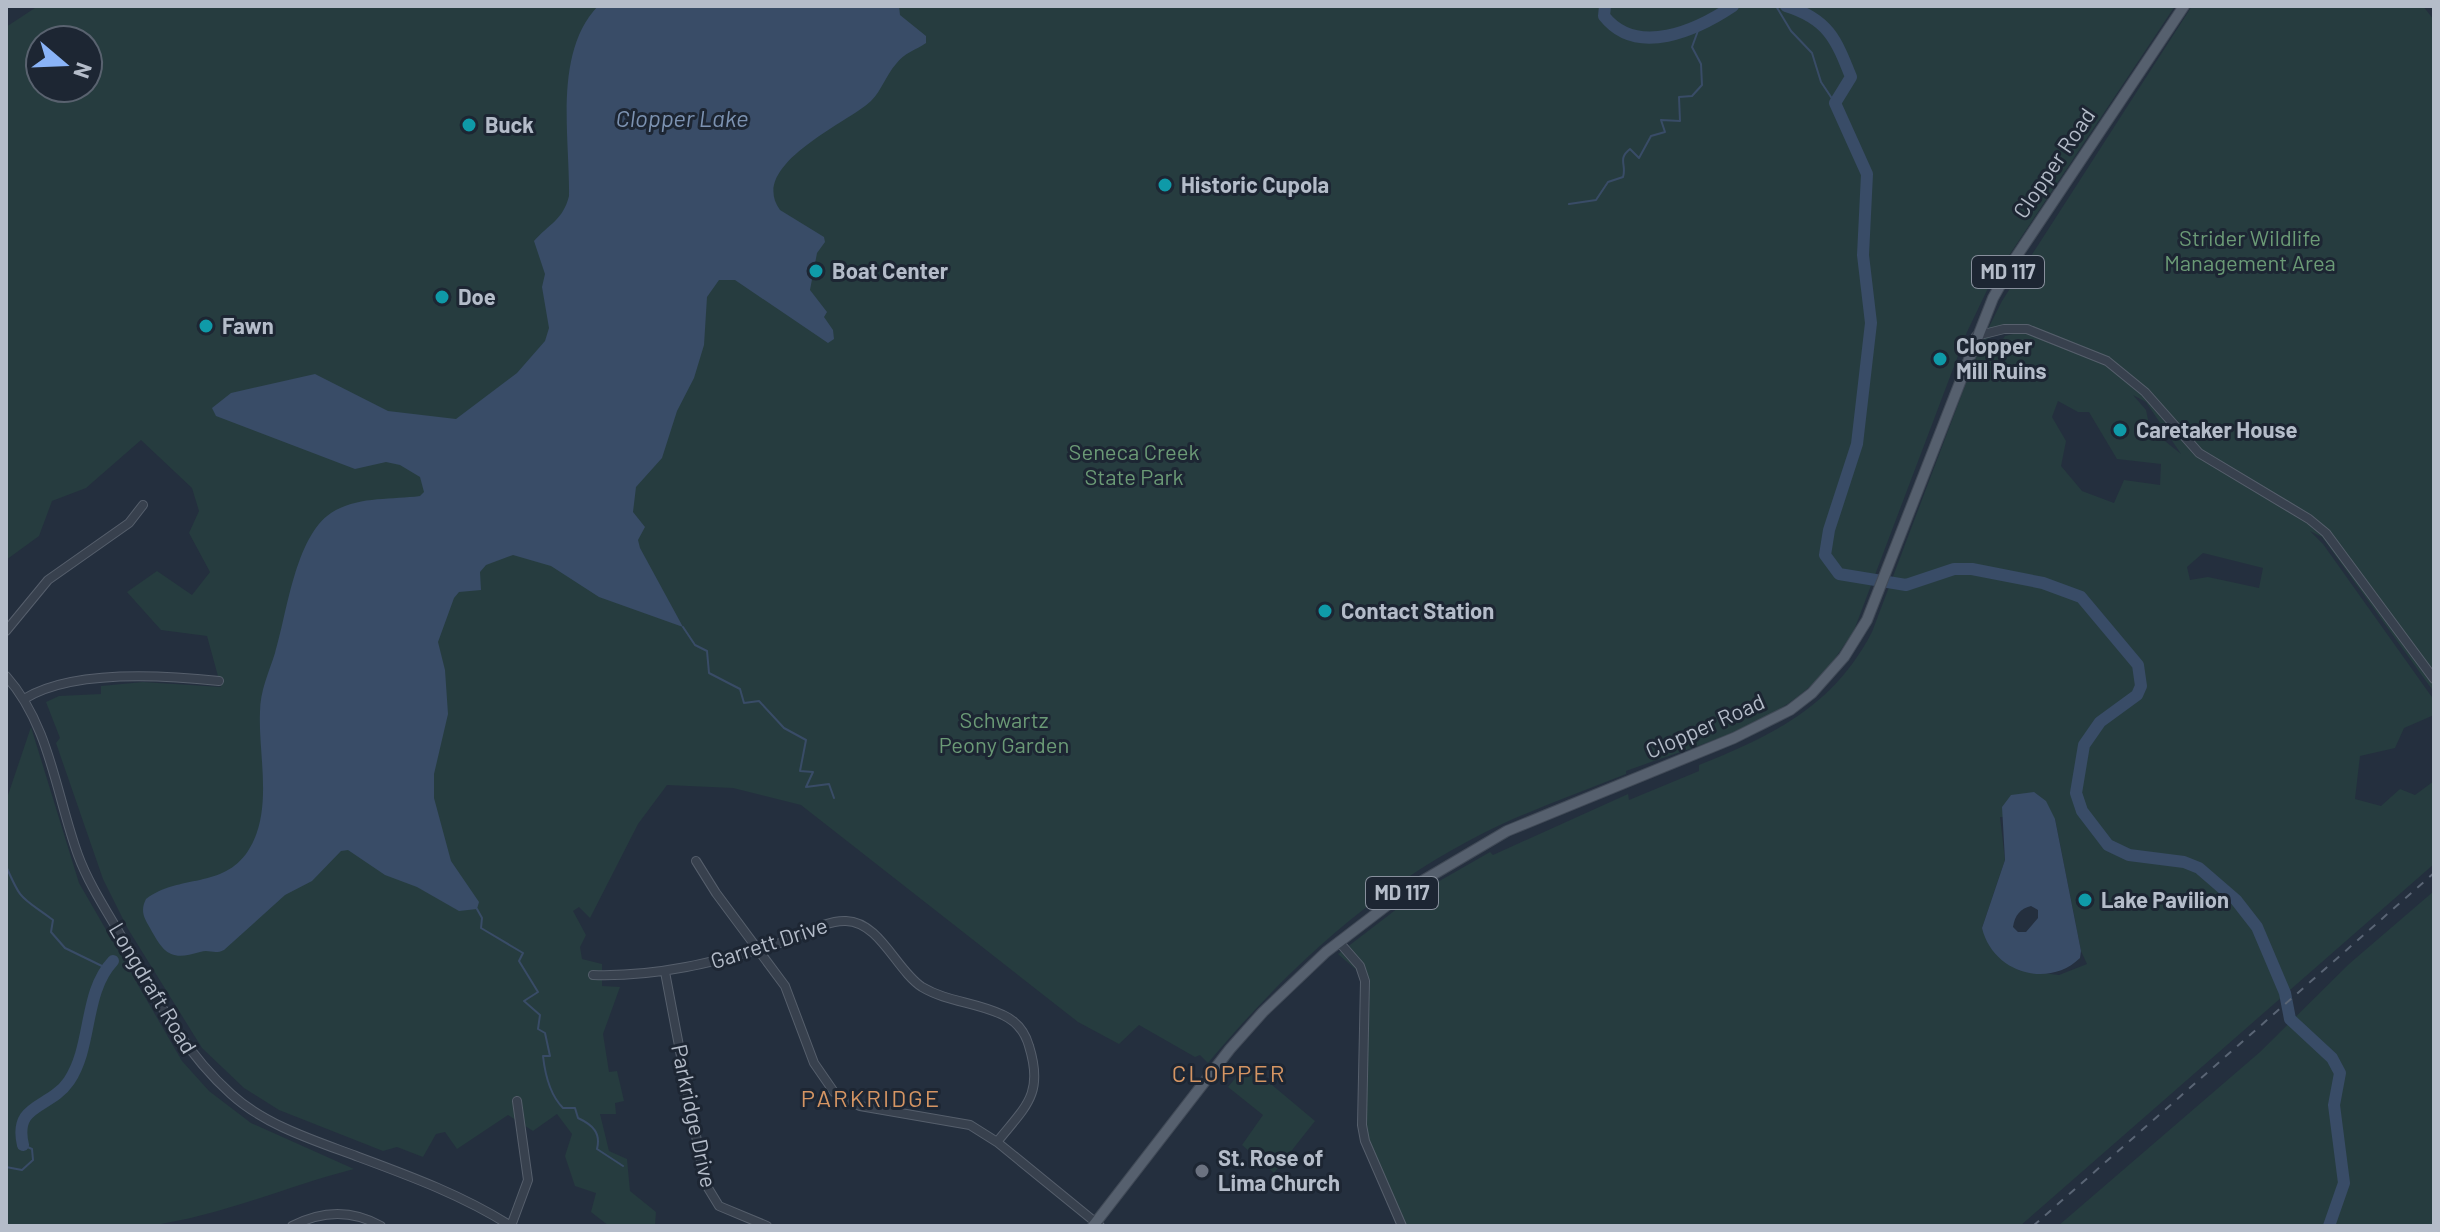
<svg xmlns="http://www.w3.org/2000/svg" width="2440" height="1232" viewBox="0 0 2440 1232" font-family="Barlow,sans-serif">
  <rect width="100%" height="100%" fill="#242f3e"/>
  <path fill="#263c3f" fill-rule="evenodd" d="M38,6H2175L1990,284L1967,332L1853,633C1840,650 1830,668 1815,682C1763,731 1690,747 1626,771V774C1584,791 1541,806 1500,825C1383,880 1290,965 1208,1063L1200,1055L1195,1057L1139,1025L1119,1044L1078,1022L801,805L733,788L667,785L638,824L590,918L579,907L573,911L586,935L580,947L582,959L602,964V986L620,987L603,1034L609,1072L617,1071L624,1101L615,1103L616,1114H600L609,1151L627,1159L630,1191L656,1212L655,1226H609L591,1212L596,1193L575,1186L565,1156L572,1134L557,1114L533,1131L508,1115L457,1149L445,1132L436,1134L423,1157L397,1147L383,1151L279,1110L244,1088L202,1048L128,929L103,879L56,743L60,738L46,702L59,696L101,694V686L143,682L221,687L207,636L161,630L127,592L157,571L192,595L210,572L189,533L199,511L192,488L141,440L86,488L52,501L39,536L6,560V27ZM40,40H88V88H40Z
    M2192,6H2423L2434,20V692L2322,537L2310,531L2323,544L2434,700V715L2404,728L2395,748L2360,756L2355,799L2381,806L2400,789L2415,795L2434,781V864L2020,1226H1406L1372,1151L1365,1123L1368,980L1338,954L1415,895L1490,852L1493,855L1628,794L1629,800L1699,771V765C1773,735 1833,707 1872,632L1982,341L2002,301ZM2009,330L2017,333L2005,336L1990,359L1982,341ZM2133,395L2146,402L2181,454L2150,429L2146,410ZM2058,401L2078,412H2089L2117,459L2161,464L2160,485L2124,480L2114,503L2082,491L2061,466L2066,441L2052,417ZM2203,553L2263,568L2259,588L2208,577L2190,580L2187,567ZM2000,817L2055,819L2081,951L2087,964L2059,975L2018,970L1982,928L2005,860Z
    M31,727L79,883L182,1061L209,1091L251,1123L354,1169C284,1187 219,1217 147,1226C102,1232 52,1226 6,1226V801Z
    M2434,891V1226H2058L2260,1052L2349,964Z
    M1247,1064L1315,1121L1274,1173L1242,1145L1263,1115L1228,1087Z"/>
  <path fill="#394c67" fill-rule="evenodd" d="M598,6H899L900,15L926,36V43C916,50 904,53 896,64C886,75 882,90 871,101C848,123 747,165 780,210L824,237L825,242L817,253L810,290L827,312L824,317L833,330L834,339L828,343L735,280H719L707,297L704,345L694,378L677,411L662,458L636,487L633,512L645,527L638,540L640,548L683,627L599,597L551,566L513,555L486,565L480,572L481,590L459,592L454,598L438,642L445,670L448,714L434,774V798L451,861L479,902L477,909L459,911L417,887L385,875L348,850L341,851L312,881L285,895L224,950C214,955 210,949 200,952C171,961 164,954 150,928C144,918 140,911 146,899C179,874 223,889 248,851C274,811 258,755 260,712C260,691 269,672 275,653C287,614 295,537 331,513C357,496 391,500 420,496L424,492L420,477L400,465L386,462L355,469L216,416L212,408L231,393L315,374L388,411L456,419L517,373L545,341L549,328L542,287L545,274L534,241C549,224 563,220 569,196C570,137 553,53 598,6Z
    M2034,792L2046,801L2055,819L2081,951L2080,958C2048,989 1993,973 1982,928L2005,860L2002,807L2011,795ZM2031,906L2038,910V918L2026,932H2018L2013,927C2015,915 2020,909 2031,906Z"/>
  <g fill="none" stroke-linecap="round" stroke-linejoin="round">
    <path stroke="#394c67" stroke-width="2" d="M1776,6L1791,31L1812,53L1821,82L1835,103
      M1569,204L1596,200L1608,182L1623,177C1627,165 1617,159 1630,149L1639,158L1651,136L1665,132L1661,120L1680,121L1679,97L1692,96L1702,85L1701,64L1692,47L1699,28
      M683,627L695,645L707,651L709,673L740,689L744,703L759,701L784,728L806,740L800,771L813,772L806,787L829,784L834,798
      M6,866C22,903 21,896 53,920L51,932L65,948L106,968
      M477,909L482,918L481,928L523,953L519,961L538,992L524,1001L540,1015L538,1029L545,1033L550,1056H543C545,1074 550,1095 563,1108H575L578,1118C593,1125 601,1133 597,1149L623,1166
      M6,1167L22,1170L33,1160L32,1149L23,1145"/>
    <path stroke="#394c67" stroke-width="12" d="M1605,6L1604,16C1637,58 1697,30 1733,6
      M1786,6C1828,19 1836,39 1851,77L1835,103L1867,174L1863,255L1871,323L1857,444L1829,530L1825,555L1839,574L1906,585L1954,569H1972L2043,583L2081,597L2138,665L2141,686L2137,695L2100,722L2084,745L2076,793L2082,811L2108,845L2129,855L2184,862L2199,868L2236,900L2257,927L2285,993L2290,1019L2332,1058L2340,1073L2334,1105L2344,1183L2329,1226
      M23,1145C13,1103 50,1109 69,1081C93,1045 83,993 113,961"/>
    <g stroke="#565f6c" stroke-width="10">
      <path id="minor" d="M1976,336L2004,329H2027L2107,361L2145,392L2199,453L2309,519L2326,533L2434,679
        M6,631L48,580L129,523L143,505
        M6,676C50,725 56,795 78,855C89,885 108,913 124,941C155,996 183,1051 231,1094C265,1125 313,1140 356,1156C410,1176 462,1195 511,1226
        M24,699C72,669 163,675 219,681
        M696,861L716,893L785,986L814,1063L834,1092L860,1106L970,1125L997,1142L1100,1226
        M1339,942L1360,966L1365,981L1362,1125L1365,1141L1402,1226
        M665,972L705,1183L719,1206L767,1226
        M593,975C657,977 716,962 777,944C798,937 825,920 846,921C880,922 896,970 922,987C947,1002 977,1002 1003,1015C1016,1021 1025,1032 1029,1046C1044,1094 1026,1106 997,1142
        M292,1226C321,1211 351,1209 381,1226
        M511,1226L528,1180L517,1101"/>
    </g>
    <g stroke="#414a57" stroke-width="12">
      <path id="major" d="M1093,1226L1230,1049L1263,1012L1326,952L1407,890L1507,831L1734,738L1790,710L1812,693L1844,657L1867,620L1993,298L2016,257L2184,6"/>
    </g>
    <use href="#minor" stroke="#38414e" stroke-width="8"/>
    <use href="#major" stroke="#56606e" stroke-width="10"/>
    <path stroke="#5a6575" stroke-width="2" stroke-dasharray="8 8" stroke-linecap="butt" d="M2033,1226L2434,873"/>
  </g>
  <g fill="#0f9aa8" stroke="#1d2633" stroke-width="3">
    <circle cx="469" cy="125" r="8"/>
    <circle cx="1165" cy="185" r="8"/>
    <circle cx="816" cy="271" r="8"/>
    <circle cx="442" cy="297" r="8"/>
    <circle cx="206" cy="326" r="8"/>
    <circle cx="1940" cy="359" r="8"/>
    <circle cx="2120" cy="430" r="8"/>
    <circle cx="1325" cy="611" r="8"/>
    <circle cx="2085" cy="900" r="8"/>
  </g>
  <circle fill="#6b7280" stroke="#1d2633" stroke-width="3" cx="1202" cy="1171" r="8"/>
  <g text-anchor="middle" stroke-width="6" stroke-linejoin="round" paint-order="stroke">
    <g fill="#1d2633" stroke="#878f9c" stroke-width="2">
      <rect x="1972" y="256" width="72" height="32" rx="6"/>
      <rect x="1366" y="877" width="72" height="32" rx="6"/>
    </g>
    <g font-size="20" font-weight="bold" fill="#b4bcc9">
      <text x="2008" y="279">MD 117</text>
      <text x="1402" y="900">MD 117</text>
    </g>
    <g font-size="22" font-weight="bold" fill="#b4bcc9" stroke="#1d2633" text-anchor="start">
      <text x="485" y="133">Buck</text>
      <text x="1181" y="193">Historic Cupola</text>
      <text x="832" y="279">Boat Center</text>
      <text x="458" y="305">Doe</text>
      <text x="222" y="334">Fawn</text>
      <text x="1956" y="354">Clopper<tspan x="1956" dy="25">Mill Ruins</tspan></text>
      <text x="2136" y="438">Caretaker House</text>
      <text x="1341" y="619">Contact Station</text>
      <text x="2101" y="908">Lake Pavilion</text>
      <text x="1218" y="1166">St. Rose of<tspan x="1218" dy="25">Lima Church</tspan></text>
    </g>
    <g font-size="22" fill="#b4bcc9" stroke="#1d2633">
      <text transform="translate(2054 163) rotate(-56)" y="8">Clopper Road</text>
      <text transform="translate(1705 726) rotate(-24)" y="8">Clopper Road</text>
      <text transform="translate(769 943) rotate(-18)" y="8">Garrett Drive</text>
      <text transform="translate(153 988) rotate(59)" y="8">Longdraft Road</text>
      <text transform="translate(694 1116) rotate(78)" y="8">Parkridge Drive</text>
    </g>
    <g font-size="22" fill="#6b9a76" stroke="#1d2633">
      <text x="2250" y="246">Strider Wildlife<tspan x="2250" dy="25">Management Area</tspan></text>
      <text x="1134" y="460">Seneca Creek<tspan x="1134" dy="25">State Park</tspan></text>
      <text x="1004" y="728">Schwartz<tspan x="1004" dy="25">Peony Garden</tspan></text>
    </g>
    <g font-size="24" font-style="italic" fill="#7c92b1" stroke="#1d2633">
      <text x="682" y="127">Clopper Lake</text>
    </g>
    <g font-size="24" letter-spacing="2" fill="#d59563" stroke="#1d2633">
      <text x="1229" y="1082">CLOPPER</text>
      <text x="871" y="1107">PARKRIDGE</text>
    </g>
  </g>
  <rect width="2440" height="1232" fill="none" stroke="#b4bcc9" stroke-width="16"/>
  <g transform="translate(64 64) rotate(109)"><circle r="38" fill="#1d2633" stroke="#59626f" stroke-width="2"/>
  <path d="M0-6L14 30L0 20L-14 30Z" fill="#8ab4f8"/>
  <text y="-12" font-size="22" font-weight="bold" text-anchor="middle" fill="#b4bcc9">N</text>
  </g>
</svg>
